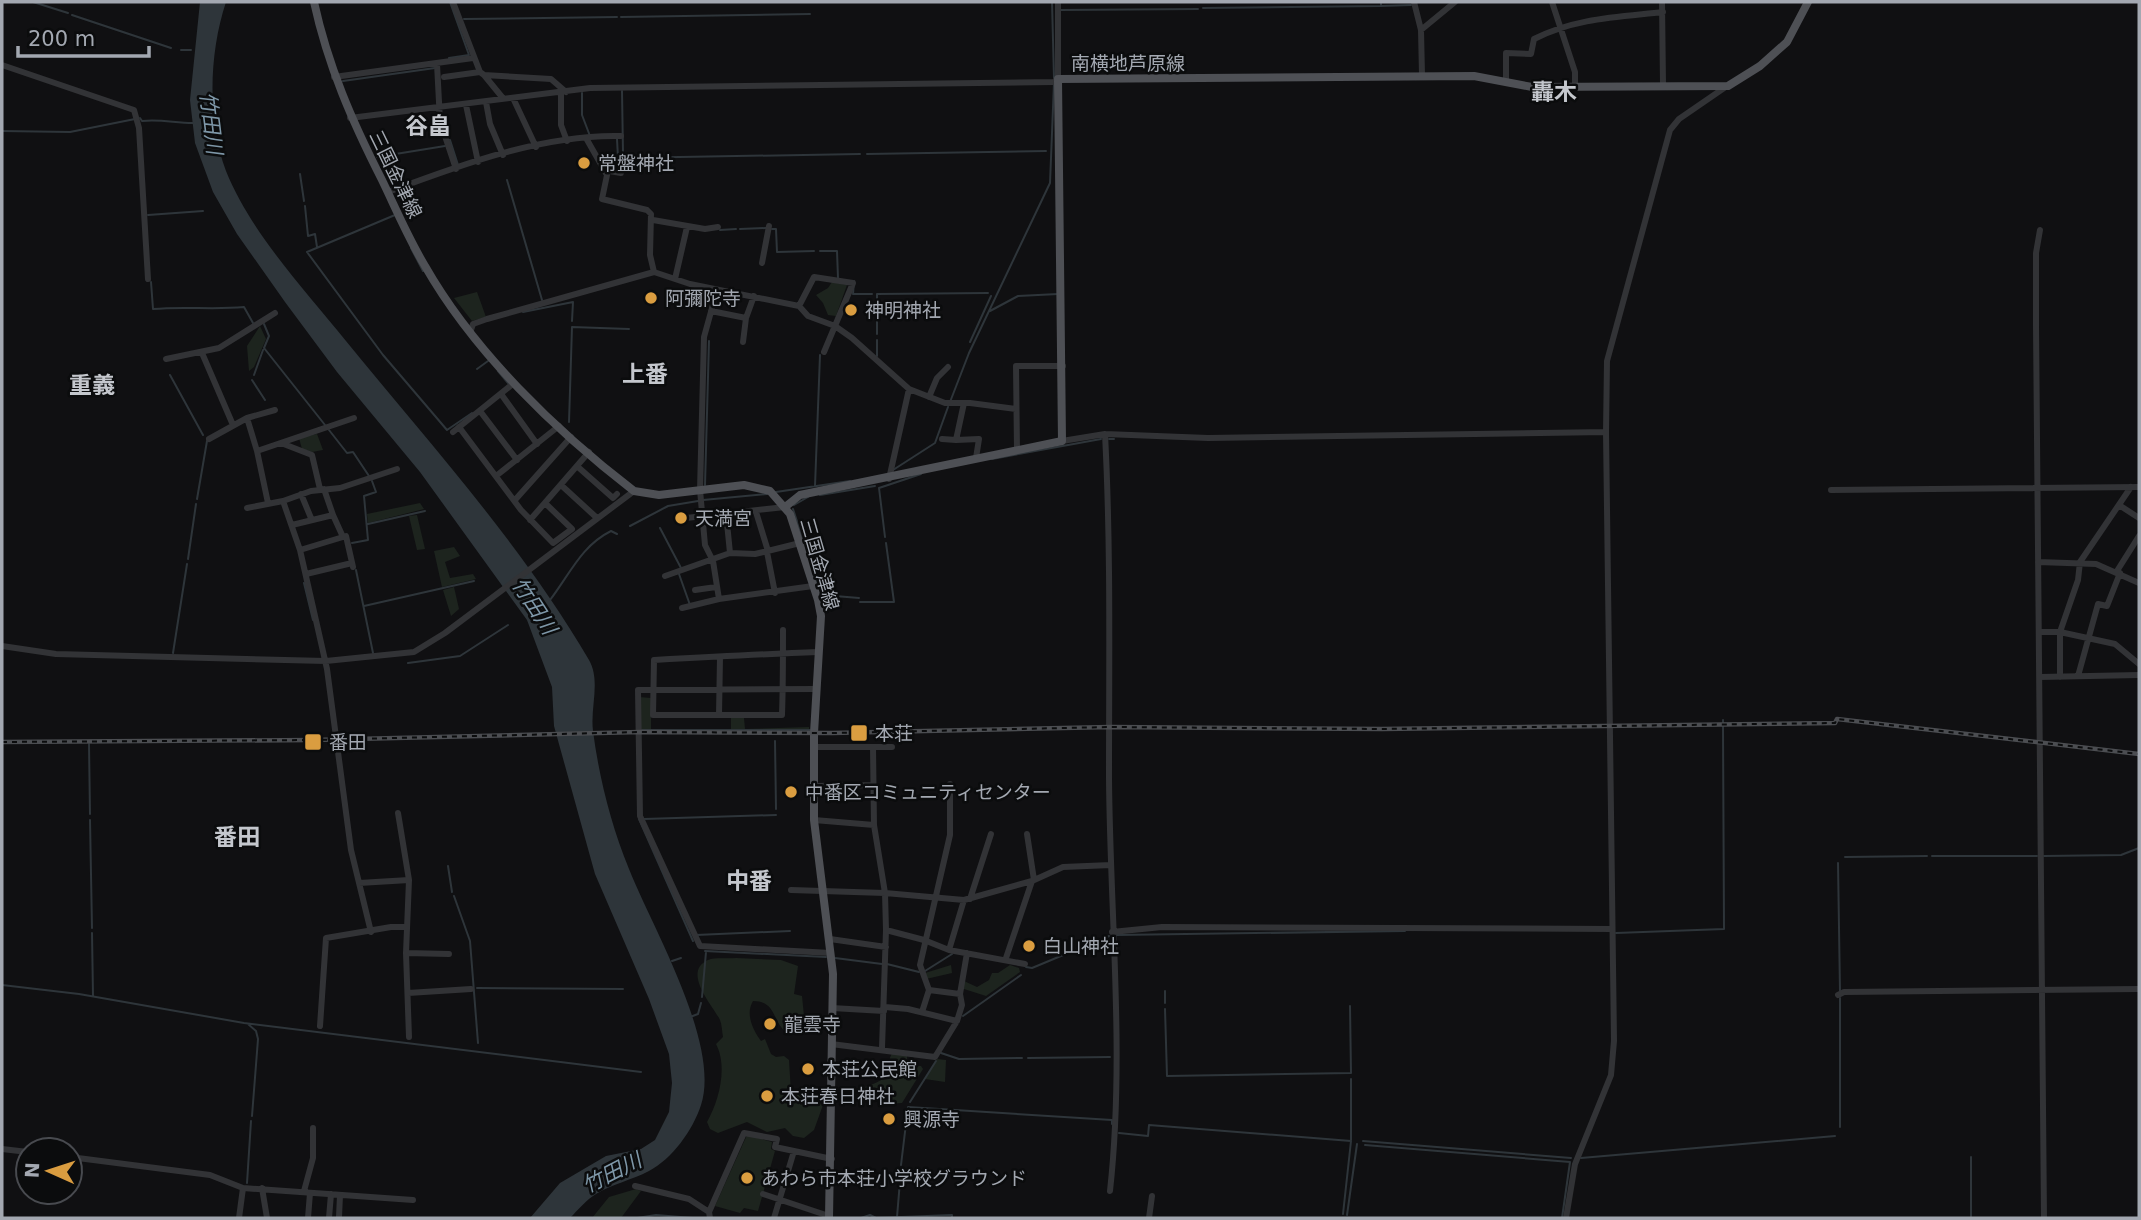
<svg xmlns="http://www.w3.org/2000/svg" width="2141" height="1220" viewBox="0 0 2141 1220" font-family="'DejaVu Sans','Noto Sans JP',sans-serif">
  <rect width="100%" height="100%" fill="#101012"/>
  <path fill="#1d241e" d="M832,282L847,285L836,316L828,315L823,303L816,295L828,288Z
    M477,292L486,317L472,321L454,298Z
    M260,326L266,339L254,367L249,371L247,346Z
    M317,434L323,450L312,452L302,449L299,438Z
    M420,503L424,509L368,523L367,514Z
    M417,515L425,549L417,550L409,516Z
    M454,547L460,556L445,562L450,578L473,574L476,579L442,587L434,551Z
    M454,587L459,609L451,616L443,590Z
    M639,697L651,698V729H731V718H744L745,729L809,727V731L640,734Z
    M736,958L781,960L798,966L794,994L802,996L804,1016L796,1020L788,1034C772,1023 777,1001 753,1001C745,1014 753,1030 761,1041L765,1039L771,1054L776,1057L784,1056L789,1060L791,1093L811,1098L823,1105L814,1130L804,1138L793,1136L785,1128L767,1132L747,1122L718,1133L710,1129L707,1122C719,1101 728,1067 716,1044L723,1037C722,1032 722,1025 720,1020C714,1007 681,972 708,960C715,957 728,959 736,958Z
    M951,965L952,973L926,979L925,973Z
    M1010,965L1019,968L1020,972L986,996L964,989V981L977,987L989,980L992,973H998Z
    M892,1053L907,1055V1066H921L923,1069L902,1103L884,1104L875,1098L866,1099L865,1087C893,1078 883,1073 892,1053Z
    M937,1059L946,1060L945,1082L925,1079Z
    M747,1135L772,1142L771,1149L775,1151L758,1211L744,1208L740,1213L715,1206Z
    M636,1189L641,1191L621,1218H592L609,1197Z"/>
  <path fill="#2e353a" d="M200,2H226C209,53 207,120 226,171C251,233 304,289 346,341C430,444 522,545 589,660C601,681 590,707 593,731C599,777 611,825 629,869C652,927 721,1044 701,1105C693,1130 672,1159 649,1171C632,1180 612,1184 596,1194C587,1199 578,1210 570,1218H530L560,1183L606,1156L641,1149L655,1140L669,1112L672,1083L669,1054L649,999L595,874L554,726L552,687L527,620L420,472L337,372L285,302L237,234L213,192L195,143L190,100Z"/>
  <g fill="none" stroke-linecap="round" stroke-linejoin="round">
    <path stroke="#2e353a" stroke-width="2" d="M33,2L68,13
      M1052,2L1054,78
      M1381,2V6L1411,5
      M1203,8L1381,6
      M1060,10L1198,9
      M72,15L171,48
      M621,17L810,14
      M464,19L617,17
      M181,50H191
      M449,58L469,55L450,2
      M343,81L435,68
      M622,91L623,153
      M582,93V115L590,136
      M140,118L142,121C161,119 175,123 193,123
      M2,131L70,132L135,119
      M617,139L618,158
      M450,140L458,165
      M867,154L1046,151
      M377,157L445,146
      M623,158L860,154
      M623,170V162
      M300,174L304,201
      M507,180L542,300
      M305,206L308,236L315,234L317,247
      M148,215L203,211
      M395,215L307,252L383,355L447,430L472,413
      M740,229L766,228
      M772,229H776L777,252L814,251
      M720,230L736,229
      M411,248L423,271
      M820,251H837L838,278
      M854,281L853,294H872
      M151,282L153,309C184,306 212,310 244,307L253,323
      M990,311L1018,296L1058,294
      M523,312L573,302L572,321
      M264,324L269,336L264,348L325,425
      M877,334V294L988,293
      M877,340V356
      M970,342L991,296
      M477,369L488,361
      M498,371L508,383
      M170,375L203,435
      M254,375L263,350
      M252,380L265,400
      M950,402L969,353L1050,183L1054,83
      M569,422L572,327L629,329
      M329,430L347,453L353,452L369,476
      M1109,439H1114
      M992,459L1101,439
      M893,470L935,443L948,407
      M705,485L709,341
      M815,486L820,355
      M776,492L850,481
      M820,495L875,486
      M197,499L207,441
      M703,500L767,494
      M794,505L808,497
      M793,509L806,549
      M368,524L425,511
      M630,526L668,506L698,501
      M660,528L681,568
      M885,537L879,488L921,474
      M352,543L368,540L364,496L376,492L372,481
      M807,553L817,584
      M188,559L196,504
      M356,570L373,653
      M679,574L690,605
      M304,583L313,620
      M821,587L835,596L859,598
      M550,600C570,574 581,546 611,531L617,534
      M860,602H894L886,543
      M364,606L474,581
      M173,653L187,564
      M408,663L460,656L508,625
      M1723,720V722
      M640,730H810
      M775,741L776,809
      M89,744L90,814
      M639,819L693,941
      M644,819L776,815
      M90,820L92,928
      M1932,856H2037
      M2044,856L2121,855L2139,848
      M1845,857L1927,856
      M1838,863L1840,992
      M448,866L452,892
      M454,896L470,941L478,1043
      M92,933L93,996
      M1616,933L1724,929L1723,727
      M696,935L790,931
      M1117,935L1405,931
      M705,951L826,957
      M835,958L882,964
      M672,961L681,958
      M887,964L919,972
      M1026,967L1032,968L1109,936
      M925,971L952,954
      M2,985L79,994L244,1023L641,1072
      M477,988L623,989
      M702,997L706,952
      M1165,1003V991
      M1165,1009L1167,1076L1351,1073L1350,1006
      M963,1016L1021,975
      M690,1017L698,1014L701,1003
      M248,1024L256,1031L258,1039L252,1116
      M941,1053L959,1059L1022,1058
      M1028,1058L1110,1057
      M910,1102L936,1061
      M1840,1127V998
      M1119,1133L1148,1136L1149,1125L1351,1141L1343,1214
      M1351,1140V1079
      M1363,1141L1571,1158
      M1365,1145L1570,1162L1562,1218
      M1971,1157V1218
      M1581,1158L1835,1136
      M901,1165L908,1107L1112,1120V1124
      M247,1183L251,1121
      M1347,1215L1357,1144
      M897,1217L901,1169
      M637,1218L656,1215L693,1218
      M861,1218L870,1215L876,1218L952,1215V1218"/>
    <path stroke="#323336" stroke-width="6" d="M453,2L480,72
      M1414,2L1421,30L1422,75
      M1552,2L1575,72V86
      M1662,2L1663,84
      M1421,30L1455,2
      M437,64L440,121L456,169
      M2,65L134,110L139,128L148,279
      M484,75L502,97
      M334,77L473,58
      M444,77L480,72L484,75L551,79L566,92
      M1506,81V53L1531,54L1534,39C1575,18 1618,17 1663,12
      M561,94V125L567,141
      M513,98L536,147
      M486,102L490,124L503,155
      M466,105L478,162
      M350,118L590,88L1054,82L1058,79V2
      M586,138L607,175L602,199L647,210L651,214L650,255L654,272
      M604,170L621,173
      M388,192C460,165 543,134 621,136
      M653,220L705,229L718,227
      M2040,230L2036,253V326L2044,1218
      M762,263L769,226
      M675,279L687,227
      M717,290L704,337L700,490L705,545L713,561L719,599
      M799,306L814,277L853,283L824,352
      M711,311L746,318L754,296
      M471,330L473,324L487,319L654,272L690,284L799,306L808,316L835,326L852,338L909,389L945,403H970L1016,409
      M743,342L746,318
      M202,353L233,425
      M166,359L219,348L275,313
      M501,394L537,444
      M929,397L937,378L948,367
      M480,411L517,460
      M247,418L275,410
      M459,427L521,510L553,543L572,529L545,503
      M453,432L514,383
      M1105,434C1111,549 1109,664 1109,778C1110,915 1125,1055 1110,1191
      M209,439L247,418L257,451L354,418
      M942,439L956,440L964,403
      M956,440L979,439L976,458
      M1062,441L1105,434L1208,438L1606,432
      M281,443L312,455L320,489
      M257,451L268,503
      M1017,451L1016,366H1063
      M578,467L613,498L617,494
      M496,476L559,426
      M889,479L909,389
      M561,485L597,518
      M324,489L333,515
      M1831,490L2139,487
      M301,494L311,518
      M515,500L571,437
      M283,501L300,550L327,669L351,850L371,932
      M2119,505L2139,518
      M247,508L283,501L311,491L340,488L397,469
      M756,512L768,551
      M726,513L730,553
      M686,518L785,507
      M530,520L589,452
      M292,525L333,515L343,537L346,536L353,567
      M300,550L343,537
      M767,552L775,593
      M2038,562L2096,564L2139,583
      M2117,571L2139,536
      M306,574L352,563
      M665,576L730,553L755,554L800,543
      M695,590L716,587
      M682,608L719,599L813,586
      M783,630C783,659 783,687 782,715H653L654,660C708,657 763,654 818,652
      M2039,632H2060L2115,644L2139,664
      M2,646L56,654L326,661L414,652L445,633L634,491
      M2078,676L2098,604L2107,606L2120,573
      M2040,677L2139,675
      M2060,677V632L2078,580L2080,562L2131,487
      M816,689L638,690L640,816L700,946L831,953
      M719,715L720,657
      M814,747H892
      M873,747L874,825L885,893L886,930L882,1048
      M950,784V835L920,965L929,990L960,994
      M814,786L873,785
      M398,813L409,880L406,953L409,1037
      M814,820L874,825
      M1027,834L1034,880
      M359,883L409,880
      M791,890L885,893L964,900L1032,881L1063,867L1111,865
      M970,899L991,834
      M886,930L924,940L949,950L1025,964
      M1112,932L1162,927L1612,929
      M830,939L886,947
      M949,950L964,900
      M406,953L449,954
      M1006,958L1032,881
      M408,993L471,989
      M1838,995L1844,992L2139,989
      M885,1007L908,1009L957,1021
      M832,1008L884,1011
      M922,1012L929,990
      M320,1026L326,938L391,927H406
      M831,1044L935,1057L957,1021L962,1005L960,994L967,953
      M2,1149L28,1152
      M70,1157L210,1175L243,1188L413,1200
      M635,1186L689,1199L709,1212L710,1218
      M262,1188L267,1218
      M304,1191L313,1158V1128
      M763,1194L829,1216
      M709,1212L744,1133L777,1139L775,1147L832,1159
      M339,1217L340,1195
      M239,1218L243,1188
      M308,1218L310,1193
      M329,1218L331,1194
      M774,1218L794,1151
      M1149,1218L1152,1196
      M1566,1218L1575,1164L1611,1075L1614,1041L1606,432L1607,361L1670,130L1679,119L1727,86"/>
    <path stroke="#4e5055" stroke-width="8" d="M314,2C328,66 352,121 382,180C396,209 408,238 425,266C474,352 556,431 634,491L659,495L744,485L770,491L790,514L818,600L821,616L814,733V820L833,974L829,1218
      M785,507L800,495L1062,441L1058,79L1474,76L1532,87L1728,86L1760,66L1787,42L1808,2"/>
    <g stroke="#4b4d51" stroke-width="4.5">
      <path id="rail" d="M2,742L313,740L640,732L832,733L1110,727L1382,729L1835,723L1837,719L2139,754"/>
    </g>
    <use href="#rail" stroke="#0b0c0d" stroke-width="2" stroke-dasharray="5" stroke-linecap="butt"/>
  </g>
  <g fill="#da9d40" stroke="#0b0c0d" stroke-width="2.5">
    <circle cx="584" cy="163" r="7"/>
    <circle cx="651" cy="298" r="7"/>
    <circle cx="851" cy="310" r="7"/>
    <circle cx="681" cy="518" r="7"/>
    <rect x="850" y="724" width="18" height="18" rx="3.5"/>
    <rect x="304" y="733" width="18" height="18" rx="3.5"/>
    <circle cx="791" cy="792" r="7"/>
    <circle cx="1029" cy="946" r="7"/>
    <circle cx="770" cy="1024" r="7"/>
    <circle cx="808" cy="1069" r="7"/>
    <circle cx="767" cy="1096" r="7"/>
    <circle cx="889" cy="1119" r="7"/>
    <circle cx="747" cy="1178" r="7"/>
  </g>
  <g text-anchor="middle" stroke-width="5" stroke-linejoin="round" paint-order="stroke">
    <g font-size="19" fill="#a3a8b1" stroke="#0b0c0d">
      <text x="1128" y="70">南横地芦原線</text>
      <text transform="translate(396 174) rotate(64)" y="7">三国金津線</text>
      <text transform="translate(820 564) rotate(74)" y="7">三国金津線</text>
    </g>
    <g font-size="19" fill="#a3a8b1" stroke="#0b0c0d" text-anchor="start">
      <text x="598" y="170">常盤神社</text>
      <text x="665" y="305">阿彌陀寺</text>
      <text x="865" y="317">神明神社</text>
      <text x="695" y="525">天満宮</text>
      <text x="875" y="740">本荘</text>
      <text x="329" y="749">番田</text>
      <text x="805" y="799">中番区コミュニティセンター</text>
      <text x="1043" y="953">白山神社</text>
      <text x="784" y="1031">龍雲寺</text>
      <text x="822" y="1076">本荘公民館</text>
      <text x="781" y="1103">本荘春日神社</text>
      <text x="903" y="1126">興源寺</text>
      <text x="761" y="1185">あわら市本荘小学校グラウンド</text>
    </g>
    <g font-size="21" font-style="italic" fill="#7e97a8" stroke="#0b0c0d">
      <text transform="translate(211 123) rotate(83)" y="7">竹田川</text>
      <text transform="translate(534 606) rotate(57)" y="7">竹田川</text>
      <text transform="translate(612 1173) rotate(-27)" y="7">竹田川</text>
    </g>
    <g font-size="23" font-weight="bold" fill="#c4c7cd" stroke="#0b0c0d">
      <text x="1554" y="100">轟木</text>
      <text x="428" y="134">谷畠</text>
      <text x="645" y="382">上番</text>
      <text x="92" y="393">重義</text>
      <text x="237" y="845">番田</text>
      <text x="749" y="889">中番</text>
    </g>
  </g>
  <rect width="2141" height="1220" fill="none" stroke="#a3a8b1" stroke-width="7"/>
  <g transform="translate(49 1171) rotate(273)"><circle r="33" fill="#0b0c0d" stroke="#484a4f" stroke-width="2"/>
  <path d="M0-5L12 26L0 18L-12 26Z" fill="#da9d40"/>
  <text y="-10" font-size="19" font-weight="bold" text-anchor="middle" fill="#a3a8b1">N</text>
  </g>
  <path d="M18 46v10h131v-10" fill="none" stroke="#a3a8b1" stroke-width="3.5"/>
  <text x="28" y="46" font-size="21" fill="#a3a8b1" stroke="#0b0c0d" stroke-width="5" paint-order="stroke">200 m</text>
</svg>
